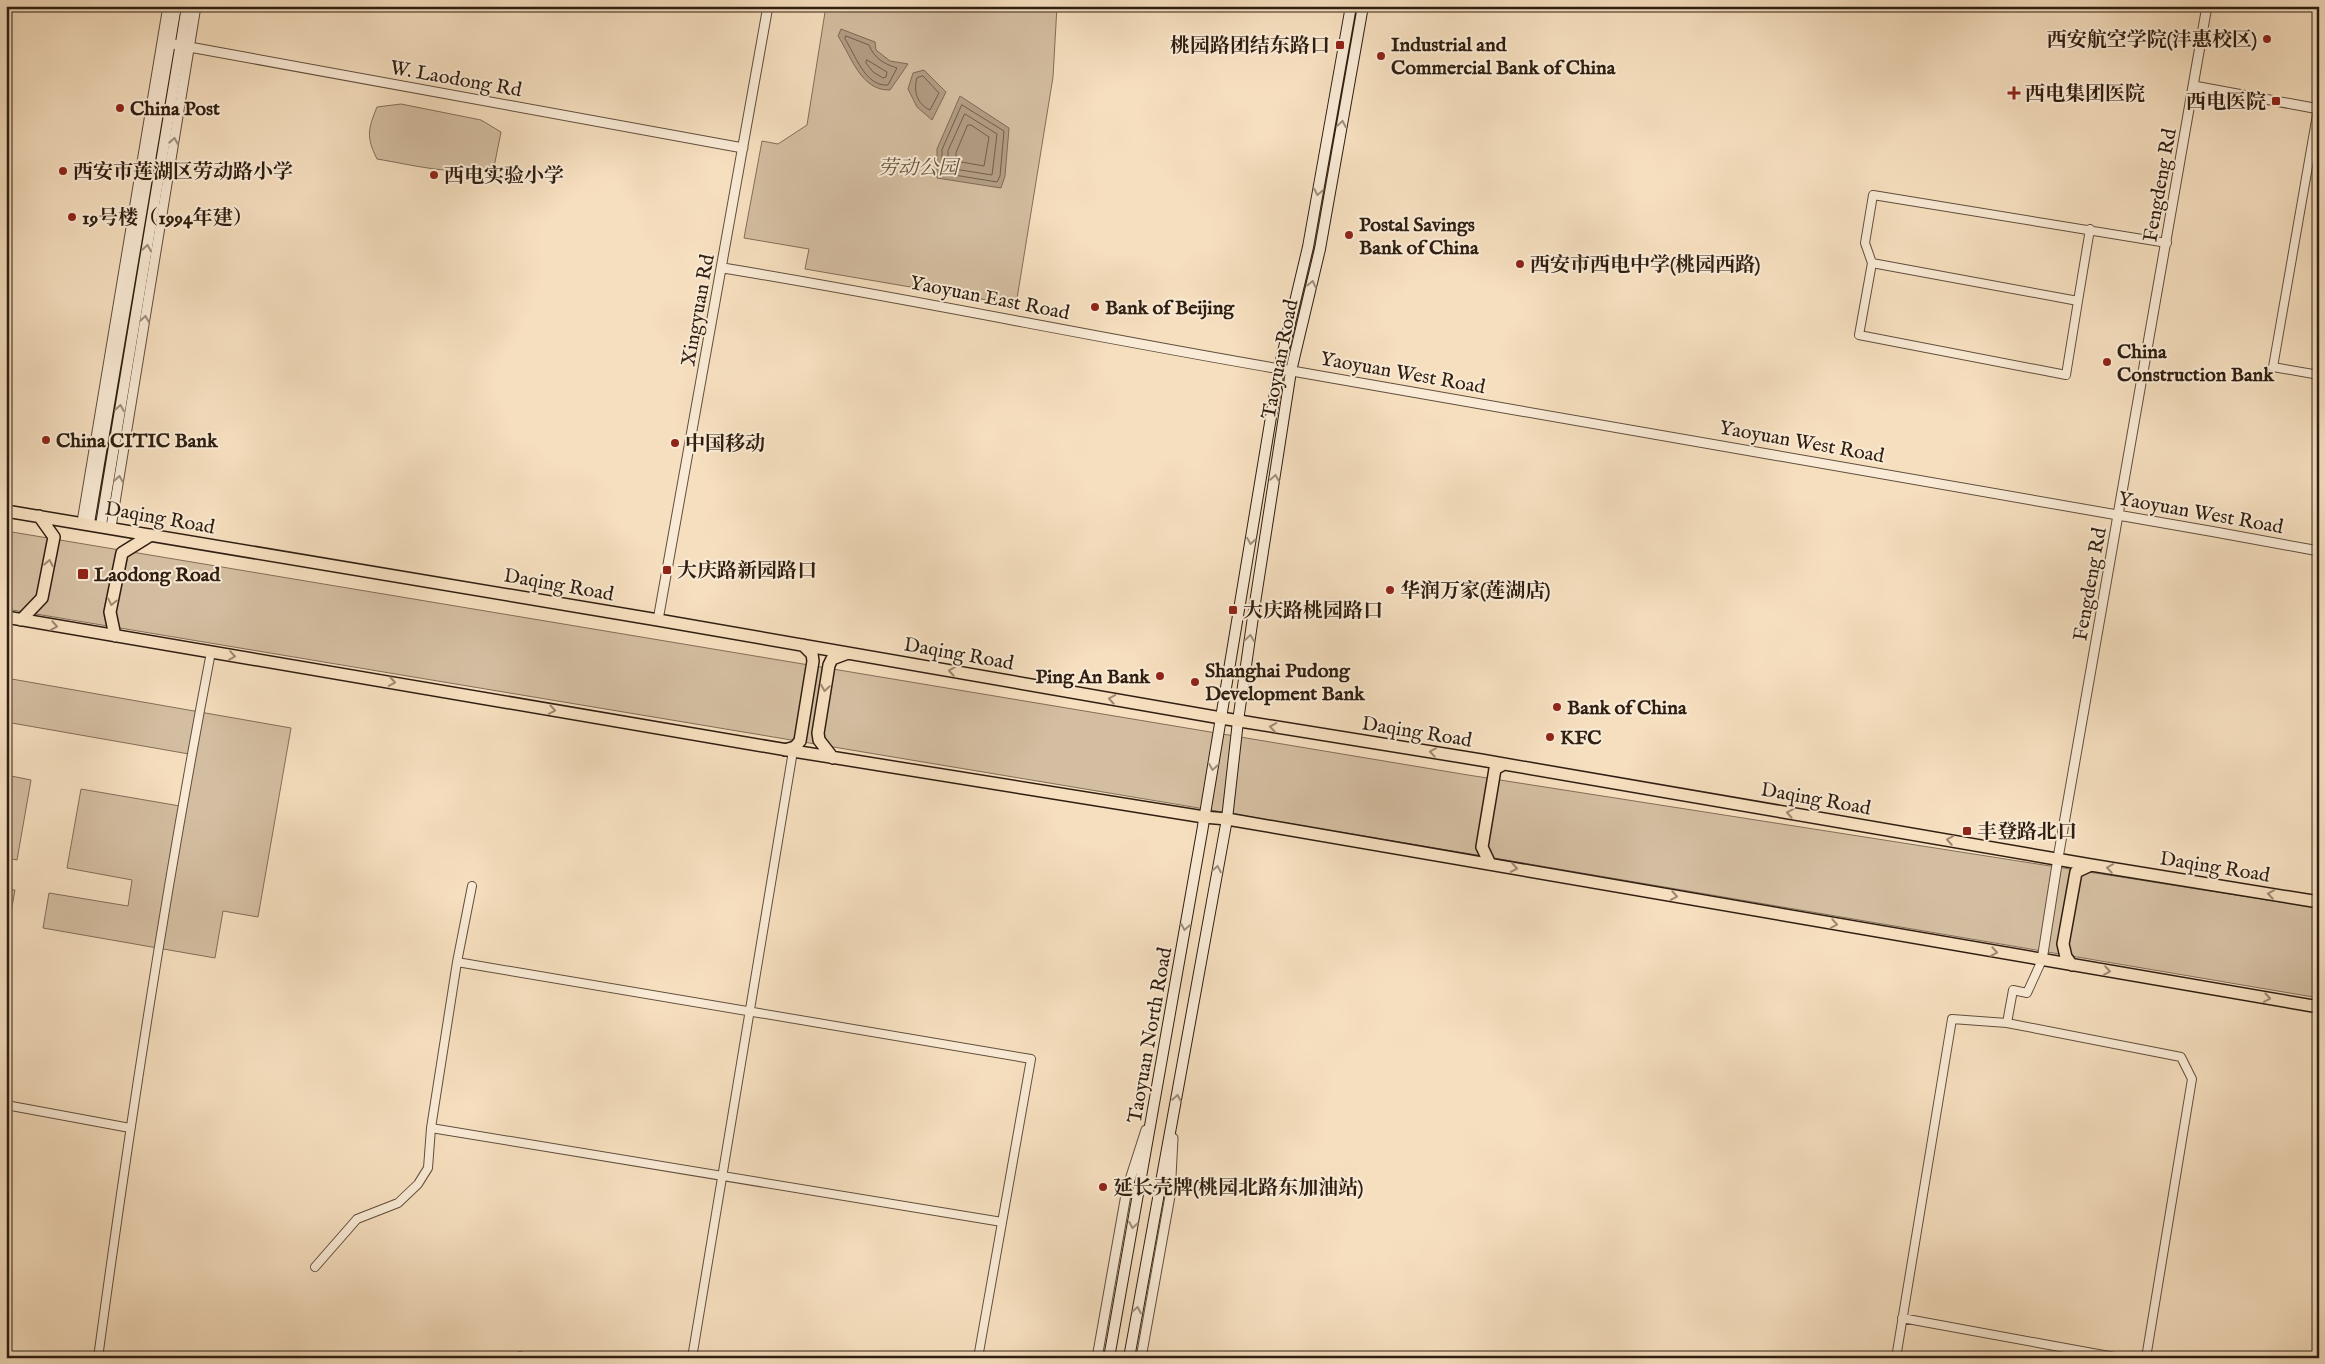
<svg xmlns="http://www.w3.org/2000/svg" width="2325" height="1364" viewBox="0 0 2325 1364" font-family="'IM FELL English','Noto Serif SC',serif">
  <rect width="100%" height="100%" fill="#f6dfbf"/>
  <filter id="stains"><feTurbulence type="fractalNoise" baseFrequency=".004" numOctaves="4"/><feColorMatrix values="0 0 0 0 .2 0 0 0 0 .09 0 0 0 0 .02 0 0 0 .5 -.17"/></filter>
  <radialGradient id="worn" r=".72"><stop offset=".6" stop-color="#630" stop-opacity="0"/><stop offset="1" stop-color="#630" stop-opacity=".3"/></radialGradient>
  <path fill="#d4bea1" stroke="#826e59" d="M826,6H1057L1053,77L1016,305L805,269L809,249L744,238L762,141L778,144L807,125Z
    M401,104L481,120L501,132L494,167C456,177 414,165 377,159C366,137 368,129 377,107Z
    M6,531L1468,775L2319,908V998L1175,804L6,609Z
    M6,678L291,728L258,917L223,911L215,958L43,928L49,893L128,906L132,880L67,868L81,789L180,806L189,754L6,722Z
    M6,775L31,780L17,860L6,858Z
    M6,889L15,890L9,924H6Z"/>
  <path fill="#b29d84" stroke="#7e6a56" d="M841,29L875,42L876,50L890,61L908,64L890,90C861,91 851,56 838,36Z
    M924,70L946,92L932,120L917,107L908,89L913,73Z
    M960,96L1009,128L1005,176L1001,188L937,178V149Z"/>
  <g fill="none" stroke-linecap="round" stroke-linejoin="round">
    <path stroke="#705e4a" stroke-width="1" d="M846,36L869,45C874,58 884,64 897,68L888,85C865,87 855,54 845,39Z
      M867,60L887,72L886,77L883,78L873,72L866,63Z
      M923,76L939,93L930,110C917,104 913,91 917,78Z
      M962,105L1004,131L1000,176L997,182L942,173V150Z
      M965,114L997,134L992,175L948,168V151Z
      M968,125H971L989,137L984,166L956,161V153Z"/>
    <g stroke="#614e3c" stroke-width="10">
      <path id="minor" d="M2318,109L2273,367L2319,375
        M1872,263L2078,301L2066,375L1859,335L1872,263L1865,243L1873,195L2167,243
        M2078,301L2090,229
        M457,962L1031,1059L978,1358
        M2007,1023L2013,990L2027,993L2042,960
        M6,1105L130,1128
        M431,1128L1002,1222
        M315,1267L357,1219L398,1203L418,1184L428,1168L431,1128L457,962L472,886
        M1902,1318L2120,1358
        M520,1356L528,1358
        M98,1358C130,1122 166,886 211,652
        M692,1358L793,751
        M1896,1358L1952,1019L2007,1023L2181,1057L2192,1079L2146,1358"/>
    </g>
    <g stroke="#614e3c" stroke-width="11">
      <path id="tertiary" d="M162,42L743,148
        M2194,86L2319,109
        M723,268C913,299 1102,339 1292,371C1634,430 1977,488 2319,551
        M82,522L168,6
        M111,527L196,6
        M658,620L768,6
        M2042,960L2058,858L2207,6
        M1097,1358L1127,1189L1146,1130
        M1141,1358L1170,1196L1173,1138"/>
    </g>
    <g stroke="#2f1e11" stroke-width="12">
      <path id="secondary" d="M89,523L176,6
        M101,525L187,6
        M1109,1358L1202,832L1279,369L1308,247L1351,6
        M1129,1358L1227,819L1238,721L1255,603L1291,371L1320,249L1363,6"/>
    </g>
    <g stroke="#2f1e11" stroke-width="14">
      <path id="primary" d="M6,511L658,620L1221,718L1481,760L2091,865L2319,902
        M6,617L793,751L1204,817L1227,819L2319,1007
        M21,620L42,598L54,537L39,516
        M115,636L110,612L122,553L151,535
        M785,750L795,747L800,741L813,661L812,654L803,645
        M833,758L819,740L818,733L829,665L832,659L848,653
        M1490,864L1482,847L1495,769L1504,764
        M2072,965L2066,957L2063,944L2076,872L2091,865"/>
    </g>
    <use href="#minor" stroke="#f9ead5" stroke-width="8"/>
    <use href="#tertiary" stroke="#f9ead5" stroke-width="9"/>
    <use href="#secondary" stroke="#f9ead5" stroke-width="10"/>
    <use href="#primary" stroke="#f6dfbf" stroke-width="11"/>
  </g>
  <defs><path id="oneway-chevron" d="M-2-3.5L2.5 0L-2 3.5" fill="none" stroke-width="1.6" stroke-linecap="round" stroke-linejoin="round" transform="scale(1.25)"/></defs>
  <g stroke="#9e8e7d">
    <use href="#oneway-chevron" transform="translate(1342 124) rotate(-80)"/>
    <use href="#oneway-chevron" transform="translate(174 141) rotate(-81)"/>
    <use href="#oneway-chevron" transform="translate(1318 192) rotate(101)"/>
    <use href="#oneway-chevron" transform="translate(147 248) rotate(-81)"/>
    <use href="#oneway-chevron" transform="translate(1312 284) rotate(-77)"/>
    <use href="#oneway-chevron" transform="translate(145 319) rotate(-81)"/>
    <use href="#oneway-chevron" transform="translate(120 408) rotate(-81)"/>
    <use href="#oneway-chevron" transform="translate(1275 478) rotate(-81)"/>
    <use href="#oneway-chevron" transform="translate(119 479) rotate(-81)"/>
    <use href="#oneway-chevron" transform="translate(1251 541) rotate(99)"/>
    <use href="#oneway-chevron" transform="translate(1250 638) rotate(-82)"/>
    <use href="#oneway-chevron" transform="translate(1213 767) rotate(99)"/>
    <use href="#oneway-chevron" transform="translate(1217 869) rotate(-80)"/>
    <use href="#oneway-chevron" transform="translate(1185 927) rotate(100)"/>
    <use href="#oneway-chevron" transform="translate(1177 1098) rotate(-80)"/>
    <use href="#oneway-chevron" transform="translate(1133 1225) rotate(100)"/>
    <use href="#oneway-chevron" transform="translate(1137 1310) rotate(-80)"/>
  </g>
  <g stroke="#9c8871">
    <use href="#oneway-chevron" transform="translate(49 563) rotate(-79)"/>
    <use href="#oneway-chevron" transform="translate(112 602) rotate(102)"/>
    <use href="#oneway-chevron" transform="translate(54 626) rotate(10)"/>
    <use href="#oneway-chevron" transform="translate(232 656) rotate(9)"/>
    <use href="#oneway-chevron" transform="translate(952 671) rotate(-170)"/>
    <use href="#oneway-chevron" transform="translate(392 682) rotate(10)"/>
    <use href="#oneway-chevron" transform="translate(825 688) rotate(99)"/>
    <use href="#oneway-chevron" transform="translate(1112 699) rotate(-170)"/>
    <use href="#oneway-chevron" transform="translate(552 710) rotate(10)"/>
    <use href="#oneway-chevron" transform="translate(1273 727) rotate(-171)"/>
    <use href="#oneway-chevron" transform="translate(1433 752) rotate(-171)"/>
    <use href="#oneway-chevron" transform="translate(1790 813) rotate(-170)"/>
    <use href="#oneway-chevron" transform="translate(1950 840) rotate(-170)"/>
    <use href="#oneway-chevron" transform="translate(1514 868) rotate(10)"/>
    <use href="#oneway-chevron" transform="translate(2110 868) rotate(-171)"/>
    <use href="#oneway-chevron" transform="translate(2271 894) rotate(-171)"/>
    <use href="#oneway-chevron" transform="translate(1674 896) rotate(10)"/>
    <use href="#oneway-chevron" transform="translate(1834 924) rotate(10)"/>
    <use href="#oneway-chevron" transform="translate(1994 952) rotate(10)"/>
    <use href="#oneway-chevron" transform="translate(2107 971) rotate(9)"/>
    <use href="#oneway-chevron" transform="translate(2267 998) rotate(10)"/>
  </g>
  <g fill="#8f2418" stroke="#f9ead5" stroke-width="2">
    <circle cx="2267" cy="39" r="5"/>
    <rect x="1335" y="40" width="10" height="10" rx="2.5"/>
    <circle cx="1381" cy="56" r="5"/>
    <path d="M2011.5 85.5h5v5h5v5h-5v5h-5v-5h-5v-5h5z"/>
    <rect x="2271" y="96" width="10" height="10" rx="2.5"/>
    <circle cx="120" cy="108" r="5"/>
    <circle cx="63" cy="171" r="5"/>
    <circle cx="434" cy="175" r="5"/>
    <circle cx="72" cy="217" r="5"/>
    <circle cx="1349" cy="235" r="5"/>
    <circle cx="1520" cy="264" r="5"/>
    <circle cx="1095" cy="307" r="5"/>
    <circle cx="2107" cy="362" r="5"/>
    <circle cx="46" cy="440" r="5"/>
    <circle cx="675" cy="443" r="5"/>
    <rect x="662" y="565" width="10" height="10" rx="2.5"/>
    <rect x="77" y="568" width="12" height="12" rx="2.5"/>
    <circle cx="1390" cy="590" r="5"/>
    <rect x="1228" y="605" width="10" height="10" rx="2.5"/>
    <circle cx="1160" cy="676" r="5"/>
    <circle cx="1195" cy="682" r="5"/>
    <circle cx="1557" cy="707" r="5"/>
    <circle cx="1550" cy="737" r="5"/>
    <rect x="1962" y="826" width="10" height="10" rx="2.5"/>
    <circle cx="1103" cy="1187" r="5"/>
  </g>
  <g text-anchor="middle" stroke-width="4" stroke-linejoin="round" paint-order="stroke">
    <g font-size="20" font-weight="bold" fill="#2f1e11" stroke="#f9ead5" text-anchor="start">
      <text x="2257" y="46" text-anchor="end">西安航空学院(沣惠校区)</text>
      <text x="1391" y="51">Industrial and<tspan x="1391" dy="23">Commercial Bank of China</tspan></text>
      <text x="1330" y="52" text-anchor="end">桃园路团结东路口</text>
      <text x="2025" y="100">西电集团医院</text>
      <text x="2266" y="108" text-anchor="end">西电医院</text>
      <text x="130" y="115">China Post</text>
      <text x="73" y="178">西安市莲湖区劳动路小学</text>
      <text x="444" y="182">西电实验小学</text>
      <text x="82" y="224">19号楼（1994年建）</text>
      <text x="1359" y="231">Postal Savings<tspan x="1359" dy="23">Bank of China</tspan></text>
      <text x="1530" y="271">西安市西电中学(桃园西路)</text>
      <text x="1105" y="314">Bank of Beijing</text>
      <text x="2117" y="358">China<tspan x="2117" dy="23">Construction Bank</tspan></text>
      <text x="56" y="447">China CITIC Bank</text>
      <text x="685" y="450">中国移动</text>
      <text x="677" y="577">大庆路新园路口</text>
      <text x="94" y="581">Laodong Road</text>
      <text x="1400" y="597">华润万家(莲湖店)</text>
      <text x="1243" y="617">大庆路桃园路口</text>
      <text x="1205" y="677">Shanghai Pudong<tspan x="1205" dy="23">Development Bank</tspan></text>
      <text x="1150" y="683" text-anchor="end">Ping An Bank</text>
      <text x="1567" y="714">Bank of China</text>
      <text x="1560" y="744">KFC</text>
      <text x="1977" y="838">丰登路北口</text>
      <text x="1113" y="1194">延长壳牌(桃园北路东加油站)</text>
    </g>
    <g font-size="20" fill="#2f1e11" stroke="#f9ead5">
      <text transform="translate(456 78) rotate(10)" y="7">W. Laodong Rd</text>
      <text transform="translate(2159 185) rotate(-80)" y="7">Fengdeng Rd</text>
      <text transform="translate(990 297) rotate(11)" y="7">Yaoyuan East Road</text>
      <text transform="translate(697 310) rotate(-80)" y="7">Xingyuan Rd</text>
      <text transform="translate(1279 359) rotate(-79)" y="7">Taoyuan Road</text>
      <text transform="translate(1403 372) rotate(10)" y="7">Yaoyuan West Road</text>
      <text transform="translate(1802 441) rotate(10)" y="7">Yaoyuan West Road</text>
      <text transform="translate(2201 512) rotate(10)" y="7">Yaoyuan West Road</text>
      <text transform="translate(160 517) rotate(10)" y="7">Daqing Road</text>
      <text transform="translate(559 584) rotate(10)" y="7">Daqing Road</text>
      <text transform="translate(2089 584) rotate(-80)" y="7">Fengdeng Rd</text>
      <text transform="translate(959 653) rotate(10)" y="7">Daqing Road</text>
      <text transform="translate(1417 731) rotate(9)" y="7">Daqing Road</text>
      <text transform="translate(1816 798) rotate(10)" y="7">Daqing Road</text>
      <text transform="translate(2215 866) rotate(9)" y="7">Daqing Road</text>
      <text transform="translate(1149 1035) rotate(-80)" y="7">Taoyuan North Road</text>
    </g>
    <g font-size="20" font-style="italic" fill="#614e3c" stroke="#f9ead5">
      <text x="918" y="174">劳动公园</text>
    </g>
  </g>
  <rect width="2325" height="1364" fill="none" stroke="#f6dfbf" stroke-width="25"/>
  <rect x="8" y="8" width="2310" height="1349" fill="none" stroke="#2f1e11" stroke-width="2.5"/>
  <rect x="12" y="12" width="2300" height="1339" fill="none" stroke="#2f1e11"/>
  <rect width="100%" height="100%" filter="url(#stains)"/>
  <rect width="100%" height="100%" fill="url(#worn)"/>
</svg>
